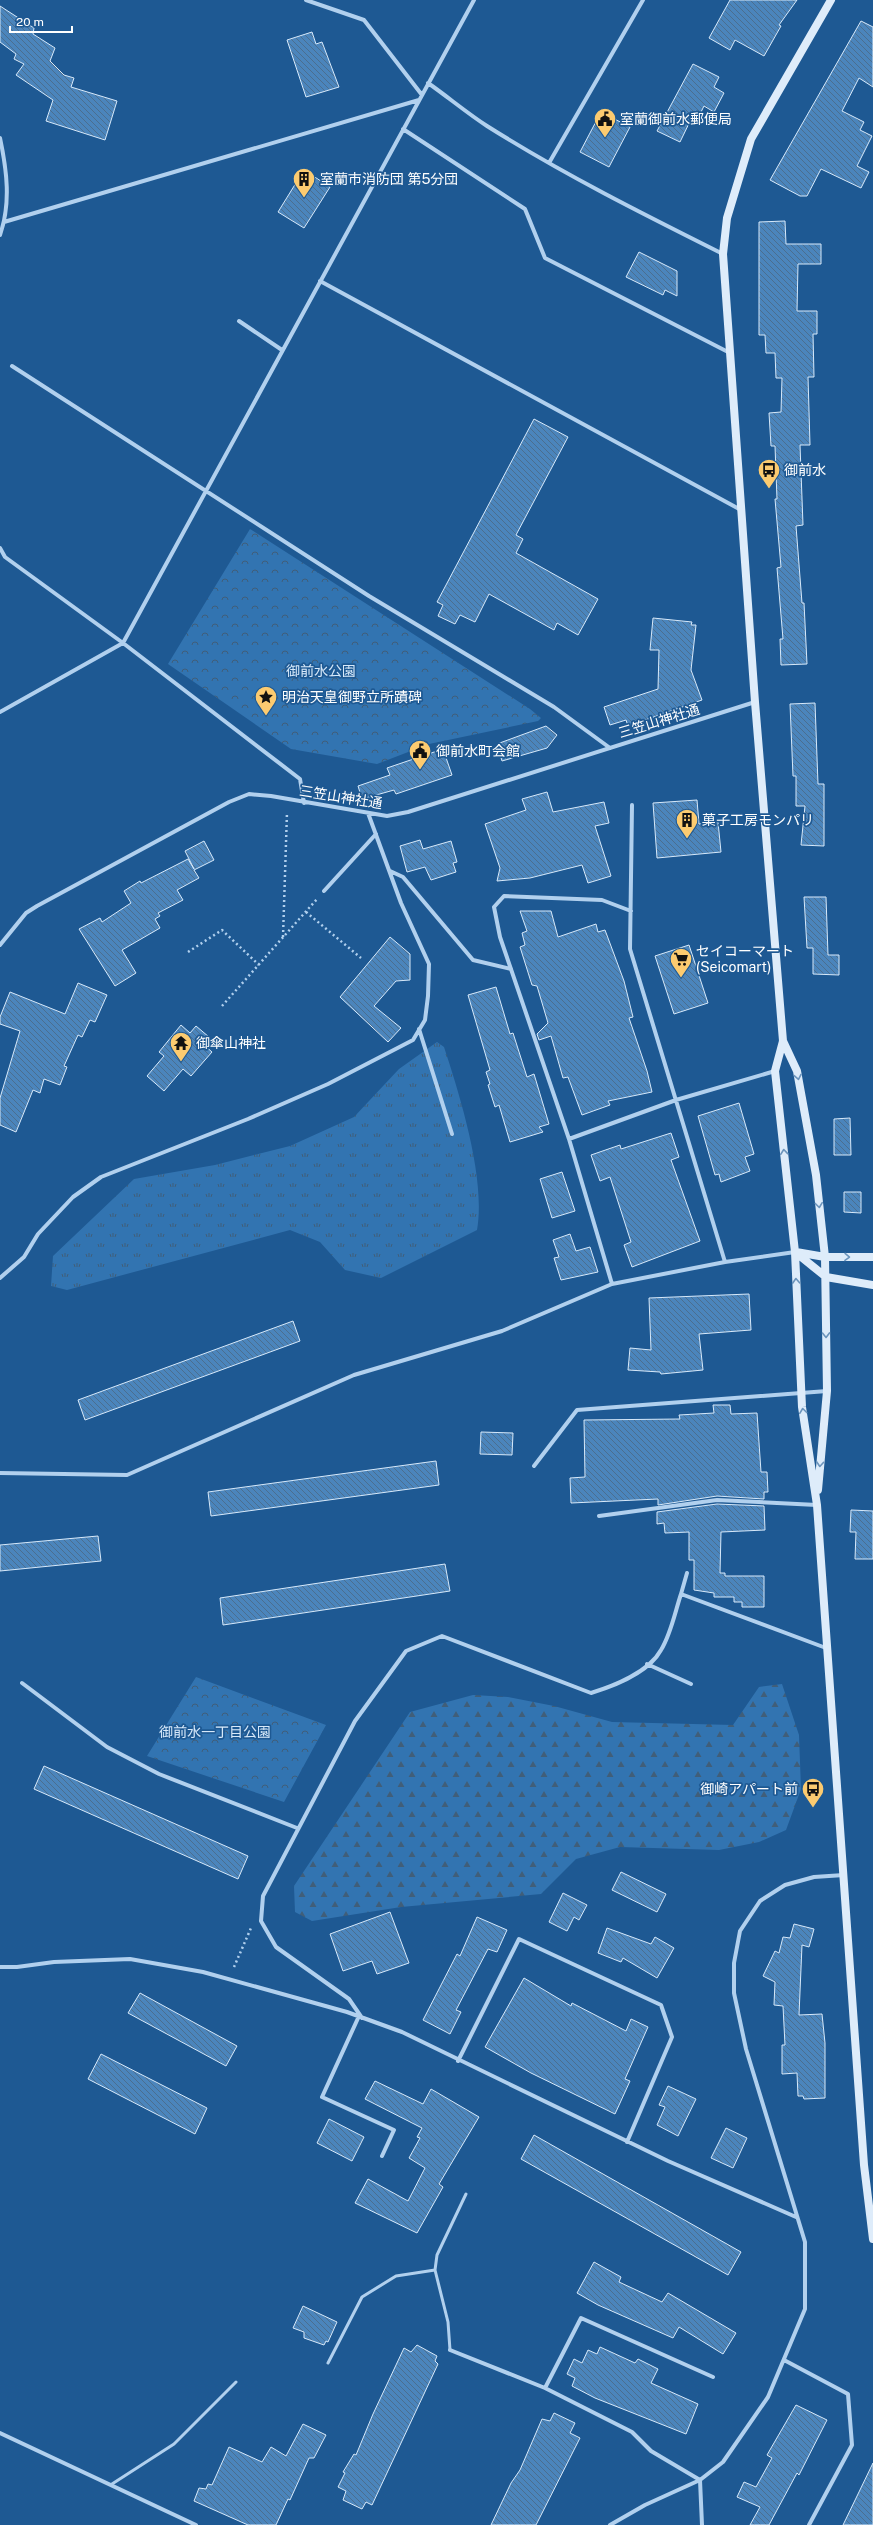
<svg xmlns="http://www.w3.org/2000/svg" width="873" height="2525" viewBox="0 0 873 2525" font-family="'Public Sans','Noto Sans JP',sans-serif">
  <defs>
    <pattern id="grass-tufts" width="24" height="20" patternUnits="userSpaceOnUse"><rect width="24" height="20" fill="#3274b1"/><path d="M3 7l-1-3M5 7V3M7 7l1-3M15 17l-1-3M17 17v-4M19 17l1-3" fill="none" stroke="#405e79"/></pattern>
    <pattern id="forest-firs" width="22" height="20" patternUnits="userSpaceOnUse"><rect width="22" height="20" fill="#3274b1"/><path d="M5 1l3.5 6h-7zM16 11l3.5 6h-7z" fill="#405e79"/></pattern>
    <pattern id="park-crowns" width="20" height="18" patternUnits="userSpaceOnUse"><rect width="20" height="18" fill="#3274b1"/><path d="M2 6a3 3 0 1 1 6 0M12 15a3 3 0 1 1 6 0" fill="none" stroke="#405e79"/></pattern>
    <pattern id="building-back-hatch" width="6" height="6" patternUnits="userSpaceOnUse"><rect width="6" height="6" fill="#4b85bc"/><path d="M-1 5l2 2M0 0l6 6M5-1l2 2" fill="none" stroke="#4b6e8f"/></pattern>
  </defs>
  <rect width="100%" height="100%" fill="#1e5993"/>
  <path fill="url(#grass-tufts)" d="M437,1042L444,1047C460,1096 486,1179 477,1230L381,1278L345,1270L320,1242L290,1230L67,1290L51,1286L53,1256L134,1179L215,1165L290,1146L354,1117L399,1069Z"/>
  <path fill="url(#forest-firs)" d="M782,1684L799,1735L801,1789L786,1830L759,1842L719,1850L620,1847L576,1859L541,1894L401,1907L312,1921L295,1912L294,1886L410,1712L473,1695L508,1697L554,1706L612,1722L733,1725L759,1687Z"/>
  <path fill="url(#park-crowns)" d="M250,529L530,709L541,718L538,721L429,744L377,764L291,749L168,664Z
    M196,1677L326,1725L284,1802L147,1756Z"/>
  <path fill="url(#building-back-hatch)" stroke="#d7e9fa" d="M730,0H797L779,25L781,26L764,56L735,40L730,50L709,38Z
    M0,6L34,28L33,34L55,48L50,61L64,75L74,78L71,87L117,101L105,140L46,121L53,100L16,75L24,64L14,59L16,54L0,42Z
    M861,21L873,27V87L859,78L842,111L864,122L860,130L872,136L857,166L869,172L861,188L821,169L807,196H800L770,180Z
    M312,32L316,44L322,42L339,87L306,97L287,40Z
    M693,64L719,77L714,87L724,93L714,112L704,106L700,114L695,111L680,142L657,131Z
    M601,112L630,127L609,167L580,152Z
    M304,170L330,187L304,228L278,212Z
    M785,221L786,244H821V264H798L797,311H817V334H813L814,377H808L810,445H800L803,525L796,526L802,603H804L807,664L781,665L780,639H783L777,568L781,567L775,499H777L775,446H771L769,413L781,412L782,378H776L775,353H766L765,335H759V222Z
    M639,252L677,271V296L665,290L663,295L626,277Z
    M534,419L568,437L516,535L523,539L516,553L598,599L578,635L557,623L554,630L489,594L475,622L460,615L455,624L438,616L443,605L437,602Z
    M653,618L692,622L691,625H696L691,670L702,700L628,726L626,720L610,725L604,707L658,689L659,650H650Z
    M815,703L818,784H824V846L801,845L805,806H796V776H793L790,704Z
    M546,726L557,735L547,748L502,761L497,744Z
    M443,749L452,775L396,794L394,790L362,799L358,786L390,775L387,768Z
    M547,792L553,812L604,802L609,823L595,826L611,876L588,883L582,865L530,878L497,881L500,868L485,824L526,810L522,799Z
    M697,800L699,824L718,822L721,852L657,858L653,803Z
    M420,840L423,849L451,841L457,862L453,863L456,872L431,880L425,867L407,872L400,846Z
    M204,841L214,860L194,870L199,878L177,890L183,900L158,913L160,916L155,919L160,928L122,950L136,973L115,986L79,929L100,918L102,922L131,903L124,891L140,881L141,883L188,859L194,869L185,851Z
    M804,897H826L828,955H839V975L813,974V948H807Z
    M520,911H551L558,937L596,924L598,932L605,930L624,981L633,1017L629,1018L647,1071L652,1092L608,1101L610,1105L582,1115L568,1077L563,1078L551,1036L539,1040L537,1034L548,1023L537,986L532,985L520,947L525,945L522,933L527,931Z
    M390,937L410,954V980L396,981L374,1006L401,1028L388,1042L340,997Z
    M689,945L708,1003L674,1014L655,956Z
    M78,983L107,995L95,1022L90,1020L82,1037L78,1035L64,1066L67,1067L60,1085L44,1079L40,1093L33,1090L16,1132L0,1125V1098L20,1031L0,1024V1017L10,992L65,1014Z
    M496,987L510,1034L513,1033L527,1077L534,1074L549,1124L539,1127L543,1132L510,1142L499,1105L495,1107L488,1085L490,1084L486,1072L490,1070L468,995Z
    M181,1025L190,1033L196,1026L209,1037L203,1044L212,1052L191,1076L183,1069L164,1091L147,1076L164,1056L159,1052Z
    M739,1103L754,1154L745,1157L750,1171L721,1182L719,1174L715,1175L698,1116Z
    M850,1118L851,1155H834V1119Z
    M671,1133L679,1157L671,1160L700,1241L632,1267L624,1245L631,1242L610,1177L600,1181L591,1155L620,1145L621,1149Z
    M562,1172L575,1211L552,1218L540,1179Z
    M844,1192H861V1213L844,1212Z
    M570,1234L576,1251L590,1247L598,1272L561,1280L554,1258L559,1257L553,1240Z
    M749,1294L751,1330L699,1334L703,1370L661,1374L660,1372L628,1370L630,1348L651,1350L649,1298Z
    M293,1321L300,1341L85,1420L78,1400Z
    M713,1405H730L731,1414L757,1413L761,1472H767L768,1492H764V1499L717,1496L658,1505V1499L571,1503L570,1478L585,1477L584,1420L680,1419L679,1415L714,1413Z
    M481,1432L513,1433L512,1455L480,1454Z
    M436,1461L439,1485L211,1516L208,1492Z
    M717,1504L764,1506L765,1530L721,1532L720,1573H725V1576H764V1607H742V1602H734V1597H714V1593L694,1590V1560H689V1532L665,1533L664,1523L657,1524V1512Z
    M851,1510L873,1511V1559H855L856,1532H850Z
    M98,1536L101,1561L0,1571V1545Z
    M445,1564L450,1591L223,1625L220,1598Z
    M44,1766L248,1856L238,1879L34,1789Z
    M621,1872L666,1894L657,1912L612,1890Z
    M563,1893L587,1905L579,1920L574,1917L567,1931L549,1922Z
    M390,1912L409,1963L377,1974L372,1961L343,1971L330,1934Z
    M477,1917L507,1930L497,1952L488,1949L456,2010L461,2012L450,2034L423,2020L457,1954L460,1956Z
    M794,1924L814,1929L809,1947L802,1945L799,2015L822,2014L825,2043V2098L804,2099L803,2096H798L797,2073L782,2074V2045H785L783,2006L774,2005L775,1982L763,1976L775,1951L779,1953L783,1937L790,1938Z
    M607,1928L651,1944L655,1937L674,1948L657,1978L623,1958L621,1962L598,1953Z
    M524,1978L571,2006L572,2003L626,2031L631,2019L648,2027L625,2079L630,2081L615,2114L531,2073L485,2047Z
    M140,1993L237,2046L226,2066L128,2013Z
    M101,2054L207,2108L195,2134L88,2079Z
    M375,2081L423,2104L431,2089L479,2117L439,2184L443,2187L417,2233L355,2203L368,2179L408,2201L425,2168L409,2158L420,2138L417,2137L422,2128L365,2099Z
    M668,2086L696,2099L678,2136L657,2125L665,2107L659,2105Z
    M329,2119L364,2137L352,2161L317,2143Z
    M726,2128L747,2138L733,2168L711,2158Z
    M534,2135L741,2252L728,2275L521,2159Z
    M594,2262L621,2277L619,2282L662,2302L668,2293L736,2333L723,2354L679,2327L673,2338L598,2305L577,2293Z
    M303,2306L337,2322L328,2342L326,2341L324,2345L304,2338V2332L293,2328Z
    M417,2345L437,2356L435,2361L438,2364L372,2505L366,2502L362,2509L343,2500L346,2491L338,2487L345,2473L343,2472L354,2454L356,2455L373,2414L404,2348L411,2352Z
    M600,2347L635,2363L638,2359L658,2369L651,2383L698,2404L686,2434L595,2398L572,2386L575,2378L567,2374L574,2359L582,2363L588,2350L597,2354Z
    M796,2405L827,2420L799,2475L797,2473L769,2525H750L760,2507L737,2497L744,2482L756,2487L772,2458L767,2455Z
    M554,2413L575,2423L570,2433L580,2438L536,2525H491L511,2483L520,2470L542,2419L550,2421Z
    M303,2424L326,2435L314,2458H309L290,2500L288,2499L276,2525H248L194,2501L199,2488L206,2489L208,2484L212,2485L229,2447L262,2462L271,2447L286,2456Z
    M873,2463V2525H843Z"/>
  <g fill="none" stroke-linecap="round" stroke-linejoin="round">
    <path stroke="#b1d0ee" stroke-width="2.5" stroke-dasharray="2 3" stroke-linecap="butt" d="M306,912L361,958
      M283,937L287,812
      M188,952L222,930L259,965
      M222,1006L317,899
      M234,1967L251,1928"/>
    <path stroke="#b1d0ee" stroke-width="3" d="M450,2350L448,2322L435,2270L437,2255L466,2194
      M328,2363L362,2297L396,2276L435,2270
      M112,2484L174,2444L236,2382"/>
    <path stroke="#b1d0ee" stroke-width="4" d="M306,0L364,20L422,95
      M428,83C448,97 467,113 487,126C563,174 643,214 723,254
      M403,129L525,209L545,258L730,353
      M0,138C7,171 11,203 0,235
      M549,163L643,0
      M4,222L419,100
      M320,281L741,510
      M239,321L282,350
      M12,366L369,596L554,707L610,748
      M0,548L5,557L123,643L300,779L304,803
      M0,712L123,643L474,0
      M632,805L630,949L725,1262
      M390,871L403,877L473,960L511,969
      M324,891L376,834
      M0,945L26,913L37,906L229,802L249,794L271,796L387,816L408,812L755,702
      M419,1029L452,1134
      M569,1139L676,1100L775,1071
      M0,1278L24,1257L38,1234L73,1197L101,1177L248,1119L328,1084L413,1040L425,1020L428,996L429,964L401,903L368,813
      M612,1284L569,1139L500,937L494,907L504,896L602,900L631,911
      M534,1466L577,1410L827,1391
      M0,1473L127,1475L354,1375L502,1331L612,1284L725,1262L795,1252
      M599,1516L717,1500L817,1505
      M681,1594L687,1573
      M647,1664L691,1684
      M22,1683L107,1747L159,1774L297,1828
      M0,1967H17L54,1962L130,1959L203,1972L347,2012L402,2032L668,2161L796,2217
      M359,2016L322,2097L394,2130L382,2156
      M362,2018L349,1999L276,1947L261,1921L263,1896L355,1721L406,1651L442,1636L591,1693C614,1686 649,1672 661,1650C671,1634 675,1612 681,1594L826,1648
      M458,2061L519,1939L661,2005L672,2037L627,2142
      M450,2350L545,2388
      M784,2360L848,2394L852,2445L809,2525
      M0,2433L196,2525
      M610,2525L645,2505L700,2480L723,2462L768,2397L805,2309V2242L746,2049L734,1993V1963L740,1931L760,1901L785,1885L814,1877L844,1875
      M702,2525L700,2480L651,2451L632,2432L545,2388L581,2318L713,2377"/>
    <path stroke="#deecfa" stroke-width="8" d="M831,0L751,139L727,218L723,254L755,702L783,1041L775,1071L795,1252L802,1407L817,1505L864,2165L873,2239
      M783,1041L797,1071L816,1175L825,1257L827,1391L818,1490
      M795,1252L826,1277L873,1285
      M796,1252L825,1257H873"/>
  </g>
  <defs><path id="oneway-chevron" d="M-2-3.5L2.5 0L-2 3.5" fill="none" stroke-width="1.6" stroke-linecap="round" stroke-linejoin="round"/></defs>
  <g stroke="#6b94bc">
    <use href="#oneway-chevron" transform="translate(798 1077) rotate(79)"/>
    <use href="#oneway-chevron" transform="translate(784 1152) rotate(-96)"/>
    <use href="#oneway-chevron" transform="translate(819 1205) rotate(83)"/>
    <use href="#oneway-chevron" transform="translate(847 1257) rotate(1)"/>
    <use href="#oneway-chevron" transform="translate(796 1281) rotate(-93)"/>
    <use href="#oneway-chevron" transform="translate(826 1335) rotate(89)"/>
    <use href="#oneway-chevron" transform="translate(803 1411) rotate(-97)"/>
    <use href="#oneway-chevron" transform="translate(820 1464) rotate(94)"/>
  </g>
  <defs>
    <g id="civic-pin" transform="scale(1.15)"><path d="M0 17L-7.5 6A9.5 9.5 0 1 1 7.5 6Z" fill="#fccb70" stroke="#1e5993"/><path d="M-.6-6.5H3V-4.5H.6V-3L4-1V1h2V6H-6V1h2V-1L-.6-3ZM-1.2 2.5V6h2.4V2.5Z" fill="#111"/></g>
    <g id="building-pin" transform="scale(1.15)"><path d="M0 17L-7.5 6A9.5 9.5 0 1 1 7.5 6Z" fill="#fccb70" stroke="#1e5993"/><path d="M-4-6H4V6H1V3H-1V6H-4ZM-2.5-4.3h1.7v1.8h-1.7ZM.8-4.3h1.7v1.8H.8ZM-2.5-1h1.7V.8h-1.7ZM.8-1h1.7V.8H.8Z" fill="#111"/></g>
    <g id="bus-pin" transform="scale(1.15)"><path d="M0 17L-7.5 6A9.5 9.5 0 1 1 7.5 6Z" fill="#fccb70" stroke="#1e5993"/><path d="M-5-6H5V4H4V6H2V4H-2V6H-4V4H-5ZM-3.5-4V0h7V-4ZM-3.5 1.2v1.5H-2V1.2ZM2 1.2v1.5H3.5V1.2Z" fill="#111"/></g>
    <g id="sight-pin" transform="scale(1.15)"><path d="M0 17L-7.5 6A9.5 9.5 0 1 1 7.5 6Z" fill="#fccb70" stroke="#1e5993"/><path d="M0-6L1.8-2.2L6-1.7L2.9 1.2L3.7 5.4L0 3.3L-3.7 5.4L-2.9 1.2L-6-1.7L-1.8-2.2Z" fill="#111"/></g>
    <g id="supermarket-pin" transform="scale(1.15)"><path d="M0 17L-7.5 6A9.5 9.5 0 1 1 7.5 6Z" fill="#fccb70" stroke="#1e5993"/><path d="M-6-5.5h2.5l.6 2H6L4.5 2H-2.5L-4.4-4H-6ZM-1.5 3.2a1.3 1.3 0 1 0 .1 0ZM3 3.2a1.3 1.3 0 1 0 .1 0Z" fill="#111"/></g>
    <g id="temple-pin" transform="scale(1.15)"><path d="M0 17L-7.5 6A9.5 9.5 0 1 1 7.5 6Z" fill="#fccb70" stroke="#1e5993"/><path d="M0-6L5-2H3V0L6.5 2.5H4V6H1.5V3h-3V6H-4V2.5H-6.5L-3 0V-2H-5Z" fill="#111"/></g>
  </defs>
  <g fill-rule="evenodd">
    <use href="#civic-pin" x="605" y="119"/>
    <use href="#building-pin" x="304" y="179"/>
    <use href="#bus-pin" x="769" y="470"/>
    <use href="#sight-pin" x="266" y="697"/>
    <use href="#civic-pin" x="420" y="751"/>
    <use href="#building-pin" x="687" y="820"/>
    <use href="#supermarket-pin" x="681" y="959"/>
    <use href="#temple-pin" x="181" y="1043"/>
    <use href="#bus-pin" x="813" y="1789"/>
  </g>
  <g text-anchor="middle" stroke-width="3.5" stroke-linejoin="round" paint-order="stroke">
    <g font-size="14" fill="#fff" stroke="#1e5993" text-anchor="start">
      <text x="620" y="124">室蘭御前水郵便局</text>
      <text x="320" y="184">室蘭市消防団 第5分団</text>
      <text x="784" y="475">御前水</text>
      <text x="282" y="702">明治天皇御野立所蹟碑</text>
      <text x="436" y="756">御前水町会館</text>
      <text x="702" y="825">菓子工房モンパリ</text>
      <text x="696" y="956">セイコーマート<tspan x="696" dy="16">(Seicomart)</tspan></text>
      <text x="196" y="1048">御傘山神社</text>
      <text x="798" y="1794" text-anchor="end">御崎アパート前</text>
    </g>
    <g font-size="14" fill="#d7e9fa" stroke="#1e5993">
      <text x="321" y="676">御前水公園</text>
      <text x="215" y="1737">御前水一丁目公園</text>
    </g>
    <g font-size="14" fill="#fff" stroke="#1e5993">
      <text transform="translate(659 721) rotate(-17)" y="5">三笠山神社通</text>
      <text transform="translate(341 797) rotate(9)" y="5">三笠山神社通</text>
    </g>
  </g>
  <path d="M10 26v6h62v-6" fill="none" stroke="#ffffff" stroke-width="2"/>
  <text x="16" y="26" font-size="12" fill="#ffffff" stroke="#1e5993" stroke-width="3" paint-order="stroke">20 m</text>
</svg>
